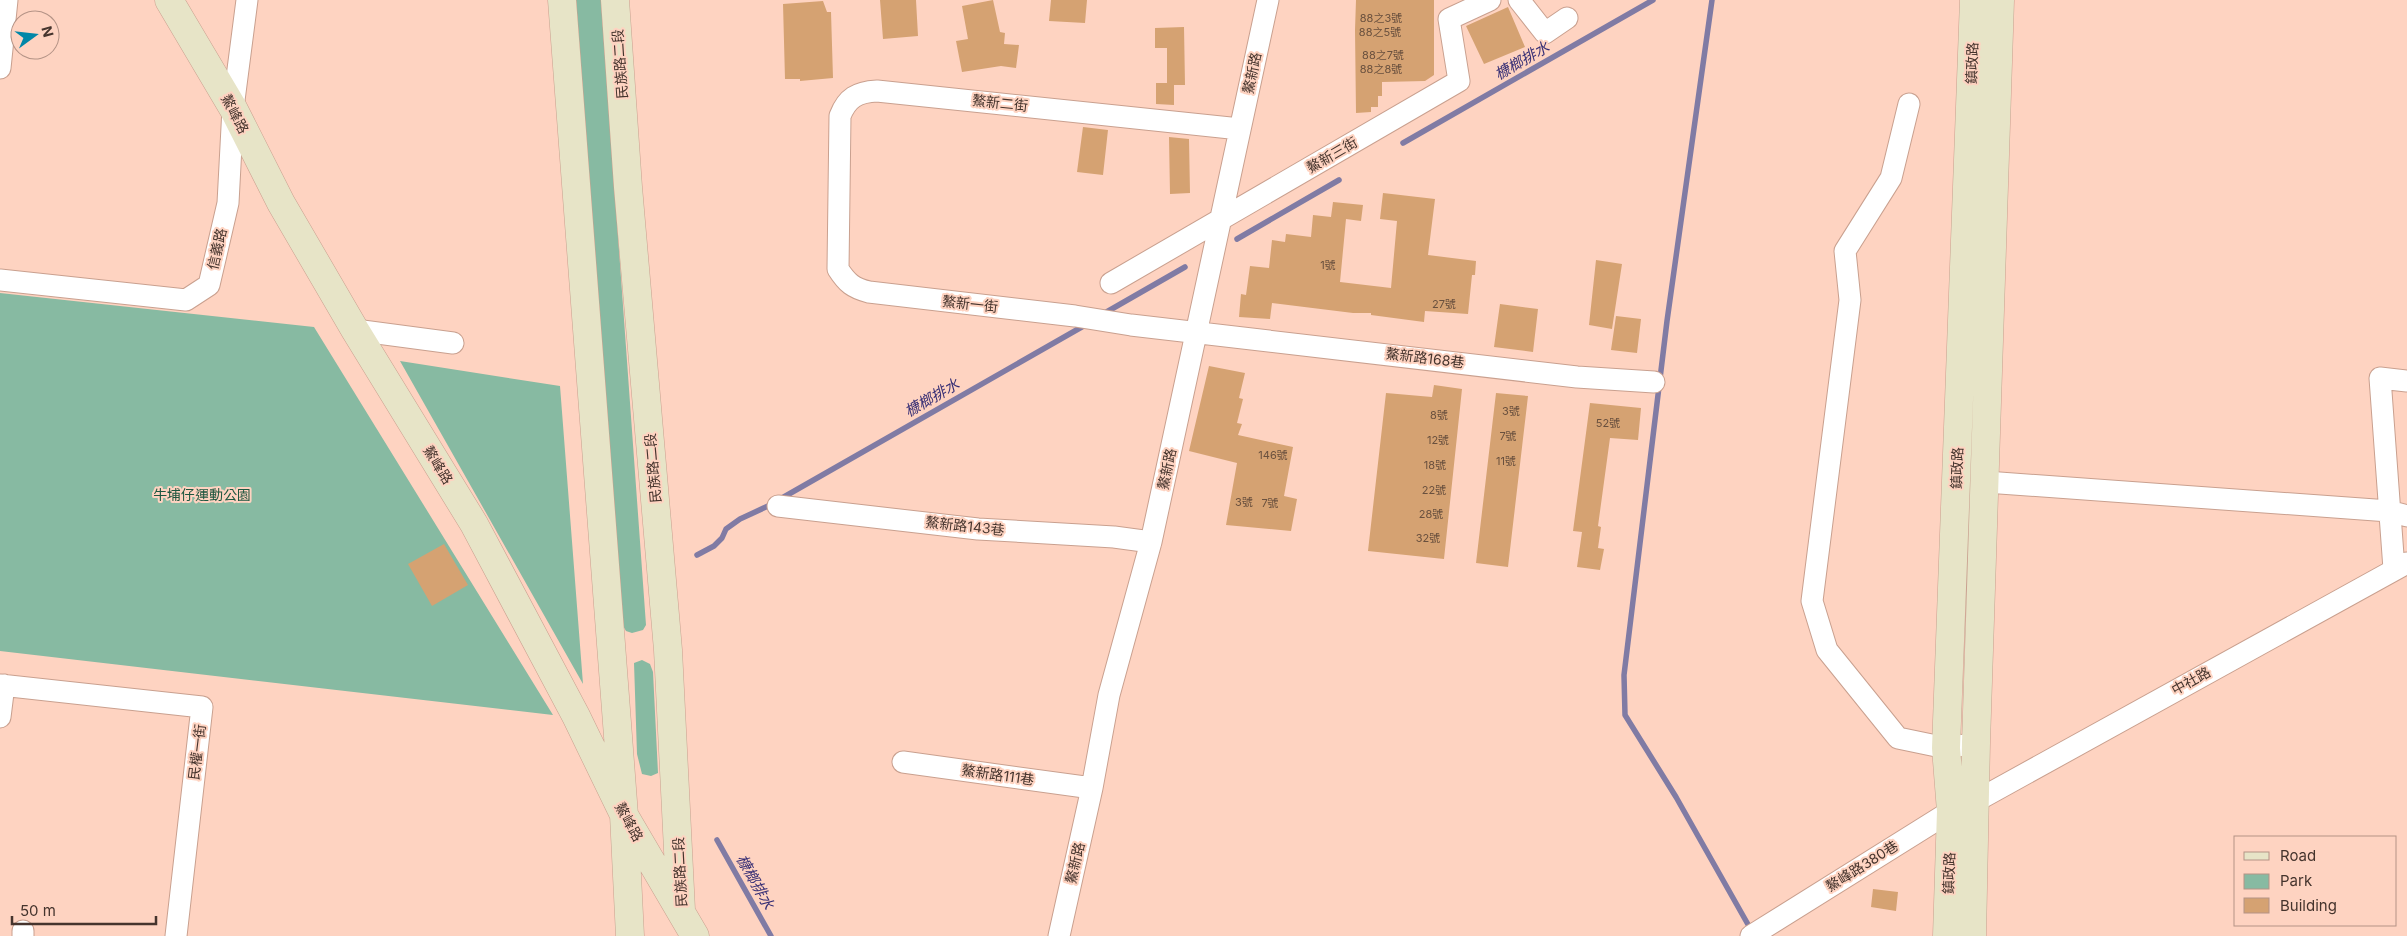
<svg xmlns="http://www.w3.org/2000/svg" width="2407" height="936" viewBox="0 0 2407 936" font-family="Inter,'Noto Sans TC',sans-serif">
  <rect width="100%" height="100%" fill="#fed3c1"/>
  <path fill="#87baa2" d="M576,0H601L646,625L643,630L632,633L626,631L622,624Z
    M0,293L314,327L553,715L0,651Z
    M400,361L560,386L583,684Z
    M642,660L650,664L653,672L658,773L651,776L642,774L637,754L634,663Z"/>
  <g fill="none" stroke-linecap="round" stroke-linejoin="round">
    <path stroke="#807ba4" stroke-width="5.5" d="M1712,0L1667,321L1624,675L1625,715L1676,797L1750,928
      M1403,143L1653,0
      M1237,239L1339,180
      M1103,314L1185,267
      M697,555L714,546L722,538L726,529L740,519L768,506L1087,324
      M717,840L771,936"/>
  </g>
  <path fill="#d5a272" d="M880,0H916L918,36L883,39Z
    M993,0L1000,32L1005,33L1004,44L1019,45L1016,68L1001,66L962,72L956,41L968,39L962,6Z
    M1051,0H1087L1085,23L1049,21Z
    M1356,0H1434V75L1425,81L1382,82V96H1378V107H1371V112L1356,113L1355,30Z
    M823,1L827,12H831L833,78L800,81V79H785L783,4Z
    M1508,7L1525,47L1484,64L1466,26Z
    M1184,27L1185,85H1174V105L1156,104V83H1167V48H1155V28Z
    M1083,127L1108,130L1103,175L1077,172Z
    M1169,137L1189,139L1190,193L1170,194Z
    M1383,193L1435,199L1428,255L1476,261L1475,275H1472L1468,314L1425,311L1424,322L1371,315V313H1353L1272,303L1270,319L1239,317L1241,294L1246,295L1250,266L1269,268L1272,240L1285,242L1286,234L1311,237L1313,215L1331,217L1333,202L1363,205L1361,221L1346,219L1340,282L1391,288L1397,221L1380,219Z
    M1596,260L1622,264L1612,329L1589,325Z
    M1500,304L1538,309L1533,352L1494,347Z
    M1616,316L1641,319L1637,353L1611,350Z
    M1209,366L1245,373L1239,398L1243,399L1237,423L1242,424L1238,435L1293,447L1284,496L1297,499L1291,531L1226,525L1237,463L1189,451Z
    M1434,385L1462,389L1444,559L1368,551L1386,393L1432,397Z
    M1496,393L1528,396L1508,567L1476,563Z
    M1590,403L1641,408L1638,440L1610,438L1598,526L1601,527L1598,548L1604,549L1600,570L1577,567L1582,532L1573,531Z
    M444,544L468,585L432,606L408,564Z
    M1873,889L1898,892L1896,911L1871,907Z"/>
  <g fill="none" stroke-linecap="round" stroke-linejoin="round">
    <g stroke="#c9a08f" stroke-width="23">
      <path id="street" d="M1519,0L1545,33L1567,18
        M0,68L7,0
        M1909,104L1891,178L1845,251L1850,300L1812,601L1827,650L1898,738L1946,748L1976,743
        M1240,129L877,91C857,92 847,98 840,116L838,269C847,283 853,288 869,292L1075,316L1131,325L1577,377L1654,382
        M0,280L186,300L209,285L228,203L233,108L247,0
        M1111,283L1459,81L1449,19L1490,0
        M355,330L453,343
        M1986,482L2389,511L2407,516
        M778,506L978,529L1114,537L1151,542
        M2394,569L2380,378L2407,381
        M0,685L202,707L176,936
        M0,717L4,685
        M903,762L1092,788
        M23,931V936
        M1059,936L1092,788L1109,695L1151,542L1268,0
        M1751,936L1951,811L1976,801L2407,563"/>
    </g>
    <g stroke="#c9a08f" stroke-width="29">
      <path id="secondary" d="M169,0L233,108L281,203L355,330L474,524L576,716L624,815L695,936
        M562,0L624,815L630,936
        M615,0L628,187L668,650L681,910
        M1947,936L1951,811L1946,748L1974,0
        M1972,936L1976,743L2000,0"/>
    </g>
    <use href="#street" stroke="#fff" stroke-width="21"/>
    <use href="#secondary" stroke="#e7e4c7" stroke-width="28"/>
  </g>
  <g text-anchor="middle" stroke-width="4" stroke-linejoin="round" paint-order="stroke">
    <g font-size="11" fill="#69503e">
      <text x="1381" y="22">88之3號</text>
      <text x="1380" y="36">88之5號</text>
      <text x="1383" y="59">88之7號</text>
      <text x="1381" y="73">88之8號</text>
      <text x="1328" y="269">1號</text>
      <text x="1444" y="308">27號</text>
      <text x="1511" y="415">3號</text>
      <text x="1439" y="419">8號</text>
      <text x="1608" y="427">52號</text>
      <text x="1508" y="440">7號</text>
      <text x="1438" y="444">12號</text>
      <text x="1273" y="459">146號</text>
      <text x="1506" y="465">11號</text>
      <text x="1435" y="469">18號</text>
      <text x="1434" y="494">22號</text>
      <text x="1244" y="506">3號</text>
      <text x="1270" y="507">7號</text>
      <text x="1431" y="518">28號</text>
      <text x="1428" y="542">32號</text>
    </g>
    <g font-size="14" fill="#45342d" stroke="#fed3c1">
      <text transform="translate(1972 63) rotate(-88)" y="5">鎮政路</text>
      <text transform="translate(620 64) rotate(-94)" y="5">民族路二段</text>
      <text transform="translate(1252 73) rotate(-78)" y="5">鰲新路</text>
      <text transform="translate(1000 103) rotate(6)" y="5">鰲新二街</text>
      <text transform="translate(235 114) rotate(62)" y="5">鰲峰路</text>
      <text transform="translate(1332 155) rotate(-30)" y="5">鰲新三街</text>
      <text transform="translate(217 249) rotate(-77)" y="5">信義路</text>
      <text transform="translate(970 304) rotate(6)" y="5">鰲新一街</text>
      <text transform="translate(1425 358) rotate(7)" y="5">鰲新路168巷</text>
      <text transform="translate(438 465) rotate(58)" y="5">鰲峰路</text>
      <text transform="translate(653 468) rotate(-95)" y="5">民族路二段</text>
      <text transform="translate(1957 468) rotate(-88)" y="5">鎮政路</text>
      <text transform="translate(1167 469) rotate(-78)" y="5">鰲新路</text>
      <text transform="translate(965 526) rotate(6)" y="5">鰲新路143巷</text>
      <text transform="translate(2191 681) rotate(-29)" y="5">中社路</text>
      <text transform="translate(197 752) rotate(-83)" y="5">民權一街</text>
      <text transform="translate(998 775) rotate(8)" y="5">鰲新路111巷</text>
      <text transform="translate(629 822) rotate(61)" y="5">鰲峰路</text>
      <text transform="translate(1075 863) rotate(-77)" y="5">鰲新路</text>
      <text transform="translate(1862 866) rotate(-32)" y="5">鰲峰路380巷</text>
      <text transform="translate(680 872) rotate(-93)" y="5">民族路二段</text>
      <text transform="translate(1949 873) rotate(-88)" y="5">鎮政路</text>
    </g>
    <g font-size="14" fill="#1e563f" stroke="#fed3c1">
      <text x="202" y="500">牛埔仔運動公園</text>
    </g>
    <g font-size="15" font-style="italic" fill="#352d74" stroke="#fed3c1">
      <text transform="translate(1522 61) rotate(-30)" y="5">槺榔排水</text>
      <text transform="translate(932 398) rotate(-30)" y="5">槺榔排水</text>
      <text transform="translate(755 882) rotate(61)" y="5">槺榔排水</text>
    </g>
  </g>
  <rect x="2234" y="836" width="162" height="90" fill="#fed3c1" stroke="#b49386"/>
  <rect x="2244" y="852" width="25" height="8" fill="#e7e4c7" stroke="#b49386"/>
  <text x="2280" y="861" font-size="15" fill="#45342d">Road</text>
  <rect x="2244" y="874" width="25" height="15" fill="#87baa2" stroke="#b49386"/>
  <text x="2280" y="886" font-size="15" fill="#45342d">Park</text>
  <rect x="2244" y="898" width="25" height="15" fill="#d5a272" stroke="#b49386"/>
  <text x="2280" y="911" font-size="15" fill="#45342d">Building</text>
  <g transform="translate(35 35) rotate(75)"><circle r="24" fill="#fed3c1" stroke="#b49386"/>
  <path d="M0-4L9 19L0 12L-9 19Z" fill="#0187a8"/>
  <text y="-8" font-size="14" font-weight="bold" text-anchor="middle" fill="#45342d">N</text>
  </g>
  <path d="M12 916v8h144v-8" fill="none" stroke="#45342d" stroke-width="2.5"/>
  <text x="20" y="916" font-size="15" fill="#45342d" stroke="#fed3c1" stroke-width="4" paint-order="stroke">50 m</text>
</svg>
